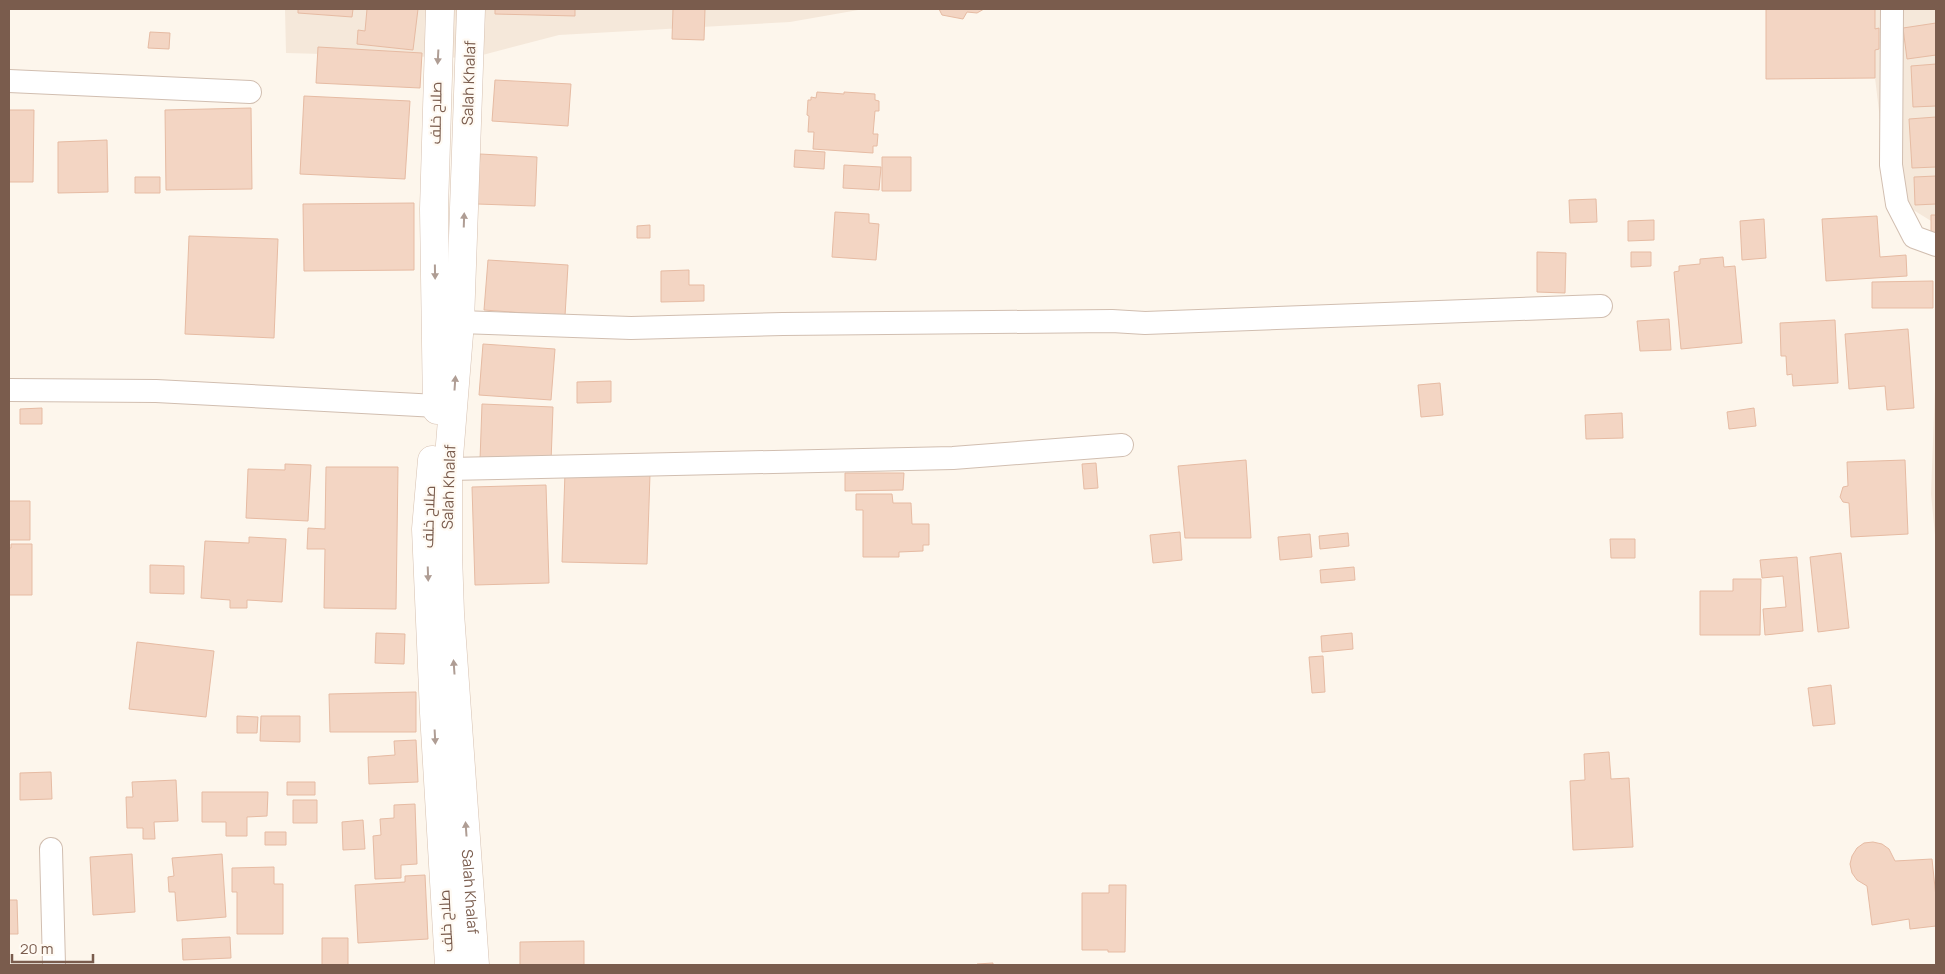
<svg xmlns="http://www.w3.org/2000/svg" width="1945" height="974" viewBox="0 0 1945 974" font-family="Manrope,Cairo,sans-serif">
  <rect width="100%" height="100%" fill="#fdf6ec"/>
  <path fill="#f5e8da" d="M285,9H864L790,22L559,35L471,58L286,53Z
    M1872,9H1936V224L1889,195L1873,61Z
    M1936,362V545L1931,494Z"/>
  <path fill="#f3d5c3" stroke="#e6bba3" d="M298,9H353L352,17L298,13Z
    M367,9H418L413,50L357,44L358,30L365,31Z
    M495,9H575V16L495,14Z
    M673,9H705L704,40L672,39Z
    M939,9H984L977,13L967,12L963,19L942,15Z
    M1766,9H1875V29L1879,28V49L1875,50V78L1766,79Z
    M1936,23V55L1907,59L1903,28Z
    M150,32L170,33L169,49L148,48Z
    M318,47L422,53L420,88L316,83Z
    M1936,64V106L1913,107L1911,66Z
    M495,80L571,84L568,126L492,121Z
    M817,92L844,94V92L875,94V100L879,101V111H875L873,134H878L877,146H873V153L813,149L814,132H808L809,116L807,115L808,100H811V97L816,98Z
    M304,96L410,101L405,179L300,174Z
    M251,108L252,189L166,190L165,110Z
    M9,110H34L33,182H9Z
    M1936,117V167L1912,168L1909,119Z
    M107,140L108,192L58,193V142Z
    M795,150L825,152L824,169L794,167Z
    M480,154L537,157L535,206L477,204Z
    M882,157H911V191H882Z
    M844,165L881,167L879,190L843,188Z
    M1936,176V204L1915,205L1914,177Z
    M135,177H160V193H135Z
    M1596,199L1597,222L1570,223L1569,200Z
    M414,203V270L304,271L303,204Z
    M835,212L869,214V223L879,224L876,260L832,257Z
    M1931,215H1936V233L1931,234Z
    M1877,216L1880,257L1906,255L1907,276L1826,281L1822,219Z
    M1764,219L1766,258L1742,260L1740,221Z
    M1654,220V240L1628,241V221Z
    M650,225V238H637V226Z
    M189,236L278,239L274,338L185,334Z
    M1537,252L1566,253L1565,293L1537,292Z
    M1631,252H1651V266L1631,267Z
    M1723,257L1724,267L1735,266L1742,343L1681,349L1674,272L1679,271V266L1700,264V259Z
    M488,260L568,265L565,316L484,310Z
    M689,270V285H704V301L661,302V271Z
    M1933,281V308H1872V282Z
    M1669,319L1671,350L1640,351L1637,321Z
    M1835,320L1838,383L1793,386L1792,374L1787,375L1786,356H1781L1780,323Z
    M1908,329L1914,408L1887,410L1885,386L1849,389L1845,334Z
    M483,344L555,349L551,400L479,395Z
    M611,381V402L577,403V382Z
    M1440,383L1443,415L1421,417L1418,385Z
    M482,404L553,407L551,462L480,460Z
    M42,408V424H20V409Z
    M1754,408L1756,426L1729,429L1727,412Z
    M1622,413L1623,438L1586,439L1585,415Z
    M1246,460L1251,538H1185L1178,466Z
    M1905,460L1908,534L1851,537L1849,503L1843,502L1840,497L1843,487L1848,486L1847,462Z
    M1096,463L1098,488L1084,489L1082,464Z
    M285,464L311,465L308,521L246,518L248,469L285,470Z
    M326,467H398L396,609L324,608L325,549H307L308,528L325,529Z
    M565,472L650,474L647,564L562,562Z
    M845,473H904L903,490L845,491Z
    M546,485L549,583L475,585L472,487Z
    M856,494H892L893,503H911L912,524H929V545H923V551L899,552V557H863V510H856Z
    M9,501H30V540H9Z
    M1180,532L1182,560L1153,563L1150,535Z
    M1348,533L1349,546L1320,549L1319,536Z
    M1310,534L1312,557L1280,560L1278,537Z
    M249,537L286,539L282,602L247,600V608H230V600L201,598L205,541L249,543Z
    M1610,539H1635V558H1611Z
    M11,544H32V595H9V548H11Z
    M1841,553L1849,628L1818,632L1810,557Z
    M1797,557L1803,631L1765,635L1763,609L1786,607L1783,576L1762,578L1760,560Z
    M150,565L184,566V594L150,593Z
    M1354,567L1355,580L1321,583L1320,570Z
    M1733,579H1761L1760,635H1700V591H1733Z
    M376,633L405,634L404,664L375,663Z
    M1352,633L1353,649L1322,652L1321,636Z
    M137,642L214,651L206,717L129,709Z
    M1323,656L1325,692L1312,693L1309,657Z
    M1831,685L1835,724L1813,726L1808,688Z
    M416,692V732H330L329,694Z
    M237,716L258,717L257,733H237Z
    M261,716H300V742L260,741Z
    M416,740L418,782L369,784L368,757L395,755L394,741Z
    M1609,752L1611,779L1629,778L1633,847L1573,850L1570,781L1585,780L1584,754Z
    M51,772L52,799L20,800V773Z
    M176,780L178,821L154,822L155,839H143V828H127L126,797H133L132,782Z
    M287,782H315V795H287Z
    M202,792H268L267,816L247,817V836H226V822H202Z
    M293,800H317V823H293Z
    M415,804L417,864L401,865V878L375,879L373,836L381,835L380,819L394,818V805Z
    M363,820L365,849L343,850L342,822Z
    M265,832H286V845H265Z
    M1873,842L1882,844L1889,849L1895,861L1932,859L1936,897V926L1910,929L1909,919L1872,925L1867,886L1857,880L1852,873L1850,864L1852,856L1857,848L1864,843Z
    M132,854L135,912L93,915L90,857Z
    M222,854L226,917L177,921L175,892H169L168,877L174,876L172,858Z
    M274,867V884H283V934H237V892H232V868Z
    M425,875L428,939L358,943L355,885L405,882V876Z
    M1109,885H1126L1125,952H1108V950H1082V893H1109Z
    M9,900H17L18,934H9Z
    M230,937L231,958L183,960L182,939Z
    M322,938H348V965H322Z
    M584,941V965H520V942Z
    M993,963V965H977V964Z"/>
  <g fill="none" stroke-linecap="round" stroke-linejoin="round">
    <g stroke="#d1beb0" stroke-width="24">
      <path id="minor" d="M1892,9L1891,165L1897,204L1914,237L1936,245
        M9,81L250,92
        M460,322L631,328L783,324L1112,321L1145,323L1601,306
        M9,390L156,391L437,406
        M448,469L953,458L1122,445
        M51,849L54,965"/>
    </g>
    <g stroke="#d6c0b0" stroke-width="29">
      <g id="secondary">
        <path id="s1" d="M471,9L460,322L448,469V554L450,613L475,965"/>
        <path d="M437,410L434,209L440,9"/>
        <path d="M432,460L426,529L434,713L449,965"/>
      </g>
    </g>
    <use href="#minor" stroke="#fff" stroke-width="22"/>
    <use href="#secondary" stroke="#fff" stroke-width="28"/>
  </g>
  <defs><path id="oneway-solid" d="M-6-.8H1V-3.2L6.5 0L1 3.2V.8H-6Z" transform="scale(1.25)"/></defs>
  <g fill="#af9d94">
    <use href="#oneway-solid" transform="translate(438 57) rotate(93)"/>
    <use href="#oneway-solid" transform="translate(464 220) rotate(-88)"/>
    <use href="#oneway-solid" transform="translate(435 272) rotate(89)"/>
    <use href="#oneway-solid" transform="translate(455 383) rotate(-86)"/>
    <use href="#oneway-solid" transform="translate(428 574) rotate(88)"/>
    <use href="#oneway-solid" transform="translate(454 667) rotate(-94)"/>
    <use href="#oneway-solid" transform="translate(435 737) rotate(87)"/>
    <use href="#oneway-solid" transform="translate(466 829) rotate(-94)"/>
  </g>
  <g text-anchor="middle" stroke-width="4.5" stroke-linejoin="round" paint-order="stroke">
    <g font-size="15" fill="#7a5c4d" stroke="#fffaf3">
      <text transform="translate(469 83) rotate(-88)" y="5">Salah Khalaf</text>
      <text transform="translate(436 113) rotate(-89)" y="5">صلاح خلف</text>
      <text transform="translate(449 487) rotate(-88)" y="5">Salah Khalaf</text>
      <text transform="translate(429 517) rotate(-88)" y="5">صلاح خلف</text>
      <text dy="5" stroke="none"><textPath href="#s1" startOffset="884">Salah Khalaf</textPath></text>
      <text transform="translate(446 921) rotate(-93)" y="5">صلاح خلف</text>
    </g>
  </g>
  <rect width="1945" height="974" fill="none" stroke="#7a5c4d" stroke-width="20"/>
  <path d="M12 954v8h81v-8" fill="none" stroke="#7a5c4d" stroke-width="2.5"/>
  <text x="20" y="954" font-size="15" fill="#7a5c4d" stroke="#fffaf3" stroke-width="4" paint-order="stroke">20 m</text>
</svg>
